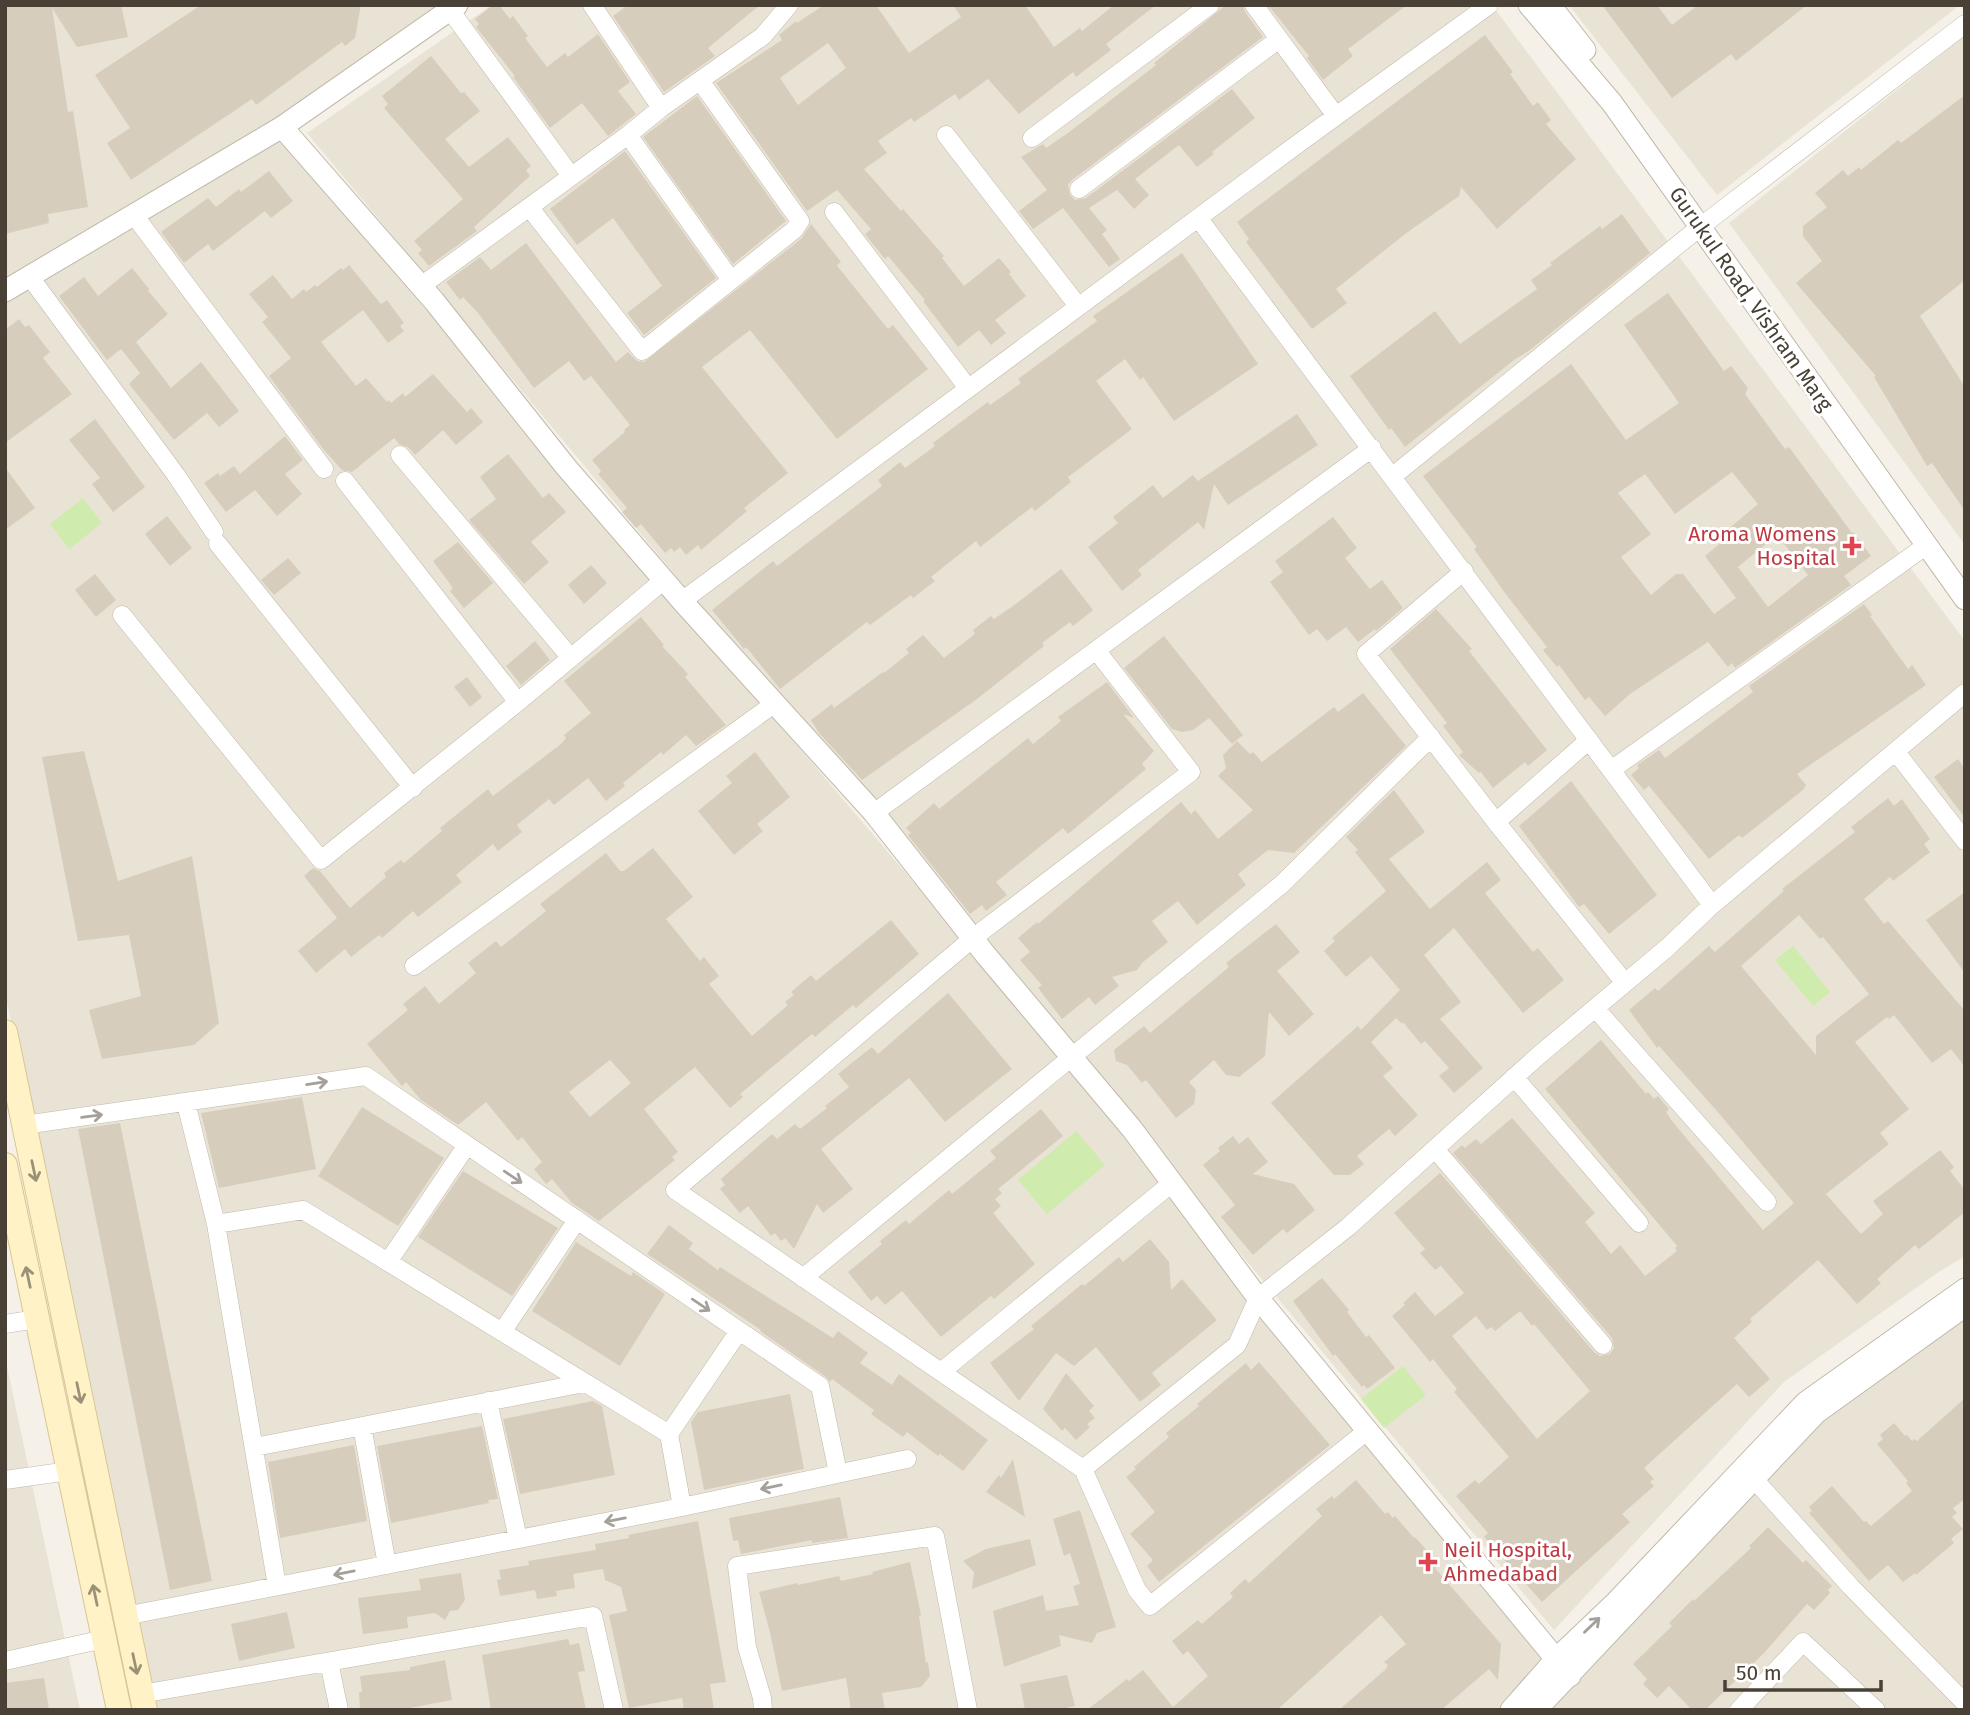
<svg xmlns="http://www.w3.org/2000/svg" width="1970" height="1715" viewBox="0 0 1970 1715" font-family="'Fira Sans',sans-serif">
  <rect width="100%" height="100%" fill="#f5f1e8"/>
  <path fill="#e9e3d5" d="M5,5H441L268,126L5,282Z
    M492,5H1492L1965,641V1256L1937,1273L1784,1382L1554,1630L307,133Z
    M1569,5H1960L1717,195Z
    M1965,36V545L1729,223Z
    M280,138L1134,1141L1544,1658L1498,1710H155L5,993V300Z
    M1965,1319V1710H1551L1823,1422Z
    M5,1357L80,1710H5Z"/>
  <path fill="#cfebae" d="M83,498L102,523L69,549L50,524Z
    M1793,946L1830,992L1813,1006L1775,960Z
    M1076,1131L1105,1165L1047,1214L1018,1180Z
    M1403,1366L1426,1395L1384,1428L1361,1399Z"/>
  <path fill="#d7cdbc" fill-rule="evenodd" d="M5,5H121L128,37L77,47L52,8L68,112L73,111L88,207L48,214L49,223L5,234Z
    M201,5H361L355,38L345,46L342,42L256,105L252,99L131,180L107,143L130,128L95,75Z
    M493,5H499L510,19L513,16L528,36L525,38L547,67L565,53L568,57L598,34L630,82L618,91L636,114L608,136L582,103L550,128L513,77L515,76L476,27L479,24L475,19Z
    M628,5H760L708,48L715,56L664,92L613,16Z
    M824,5H876L909,53L961,17L953,5H1025L1054,47L1080,28L1082,31L1114,5H1156L1106,44L1111,50L1076,77L1073,72L1019,114L988,79L959,100L955,94L914,122L911,118L878,141L887,153L864,169L901,211L903,209L944,256L942,258L964,286L999,258L1011,272L1009,274L1026,296L995,320L1006,333L991,345L979,330L958,347L923,301L925,300L888,256L885,259L868,238L865,234L871,229L837,190L807,211L716,83L782,40L779,35L796,21L797,23ZM828,43L846,68L798,105L780,78Z
    M1226,5H1243L1245,12L1263,37L1072,180L1068,185L1070,195L1075,200L1086,198L1232,89L1255,118L1212,152L1214,154L1197,167L1179,145L1135,179L1149,195L1134,209L1117,190L1089,208L1107,230L1102,234L1120,259L1109,267L1063,208L1033,229L1019,211L1047,190L1021,157L1043,144L1046,148L1068,133L1156,65L1154,63Z
    M1268,5H1407L1348,49L1353,56L1323,80L1307,58L1309,56Z
    M1602,5H1657L1672,25L1698,5H1807L1736,61L1731,54L1672,98Z
    M1485,35L1513,72L1510,74L1533,106L1538,102L1551,120L1546,124L1576,159L1497,229L1461,187L1459,196L1405,234L1336,289L1347,303L1312,329L1246,242L1249,239L1237,222Z
    M431,56L461,93L464,92L480,111L445,139L469,167L508,137L531,166L526,170L530,176L474,227L477,231L429,266L418,253L422,250L414,241L463,199L384,108L388,104L382,96Z
    M1965,95V280L1920,316L1965,387V511L1932,463L1927,466L1874,377L1876,376L1796,283L1822,261L1803,236V226L1827,207L1815,193L1843,170L1848,176L1859,167L1861,170L1898,140L1901,143Z
    M697,96L786,221L733,264L643,137Z
    M625,151L716,278L644,335L627,313L662,286L613,218L577,245L550,209Z
    M269,171L293,201L271,218L265,211L213,251L208,244L184,263L161,232L208,198L216,207L239,189L241,192Z
    M1622,214L1650,253L1530,350L1514,360L1405,447L1391,428L1389,430L1350,376L1435,311L1460,344L1537,289L1531,280L1552,265L1550,263L1600,226L1602,229Z
    M811,224L841,262L837,265L838,267L888,329L893,325L928,369L837,439L750,330L702,367L788,473L744,508L747,511L701,550L698,545L686,555L680,547L674,552L671,548L665,553L641,524L636,528L622,512L627,508L598,474L601,471L592,460L625,432L624,430L630,425L591,376L584,381L569,361L534,388L478,313L463,297L460,300L446,282L480,257L491,270L526,243L616,362L628,352L637,361L644,362L801,239Z
    M1182,253L1258,364L1174,421L1143,377L1140,380L1125,359L1096,381L1132,429L1068,477L1071,482L1035,511L1032,507L980,547L976,541L931,577L935,581L913,598L911,595L870,625L867,622L780,689L746,647L744,649L712,610L773,561L777,566L882,486L878,480L900,462L905,468L935,446L933,443L950,430L988,402L990,405L1021,383L1018,379L1097,321L1093,316Z
    M349,265L381,304L387,300L404,323L400,326L404,331L388,343L363,310L321,342L356,386L366,378L387,402L389,400L391,403L403,393L405,397L433,374L467,412L471,408L483,422L456,445L443,430L415,455L408,447L399,444L394,438L352,472L342,470L324,450L269,376L291,358L262,322L268,317L249,294L273,275L292,299L304,289L306,292L315,285L317,287L341,268L343,270Z
    M132,268L149,289L148,291L168,314L136,342L171,388L201,362L239,411L219,427L207,413L174,440L129,384L140,373L121,349L107,360L59,296L84,277L98,296Z
    M1668,293L1724,371L1731,366L1748,388L1745,394L1785,449L1789,447L1852,533L1853,532L1871,556L1844,576L1851,585L1735,668L1732,663L1728,667L1708,642L1630,694L1605,716L1589,697L1585,700L1559,665L1557,667L1543,650L1547,647L1505,593L1474,549L1477,547L1423,476L1571,364L1626,440L1679,403L1624,325ZM1732,472L1758,504L1720,536L1723,541L1705,556L1736,598L1714,614L1683,574H1676L1651,595L1621,557L1651,534L1618,493L1645,474L1675,514ZM1777,535L1808,575L1768,607L1738,567Z
    M19,319L25,327L29,325L50,352L43,358L72,394L5,443V330Z
    M1297,414L1318,445L1228,505L1214,484L1204,530L1198,522L1138,570L1142,575L1122,591L1088,547L1118,523L1113,517L1153,485L1163,498L1193,475L1198,481Z
    M95,419L145,487L113,512L92,484L100,478L69,440Z
    M285,436L303,460L285,474L302,494L277,516L255,490L226,512L204,483L218,473L220,476L234,466L240,474Z
    M508,454L543,498L549,493L566,512L531,542L549,562L524,584L469,520L496,499L480,477Z
    M5,467L35,508L5,530Z
    M167,516L192,548L170,566L145,534Z
    M1333,517L1357,548L1345,558L1370,589L1382,580L1403,608L1376,631L1375,629L1358,642L1346,627L1327,641L1317,629L1309,635L1270,582L1283,572L1275,561Z
    M458,542L493,583L464,608L450,591L453,588L433,561Z
    M288,558L301,573L274,595L261,580Z
    M591,565L607,583L584,604L568,585Z
    M1061,569L1093,610L1073,626L1070,622L1042,643L1044,646L977,699L862,780L819,733L811,720L832,704L834,708L883,672L884,673L909,653L906,649L923,635L944,658L975,634L973,630L991,616L994,619L1013,606Z
    M95,574L116,600L96,617L75,590Z
    M1864,604L1872,615L1870,616L1908,669L1912,665L1926,685L1797,774L1806,785L1803,790L1742,838L1739,835L1709,859L1649,786L1644,790L1631,775L1639,768L1637,765L1659,750L1665,758L1753,692L1749,686Z
    M1436,609L1472,649L1469,651L1547,750L1528,766L1525,762L1493,788L1481,772L1479,773L1459,755L1463,752L1443,726L1447,723L1390,649Z
    M641,617L664,645L662,646L688,674L685,677L726,725L696,746L686,735L663,755L661,752L623,783L625,786L606,801L588,778L554,805L549,799L517,825L522,832L498,851L493,844L456,875L462,882L418,917L413,911L382,938L379,935L351,957L345,949L316,973L298,951L337,918L304,876L313,868L320,871L350,908L386,877L384,873L401,860L404,863L442,831L440,828L488,789L493,796L561,744L566,738L564,735L591,713L564,681Z
    M1164,636L1243,735L1232,744L1209,718L1193,730L1182,732L1172,729L1124,668Z
    M535,641L550,660L521,685L506,666Z
    M467,677L482,697L470,707L454,687Z
    M1107,682L1134,718L1123,714L1154,751L1142,764L1146,769L1068,834L1063,828L996,882L1007,895L986,911L982,905L970,914L908,835L911,833L906,828L934,803L939,809L1028,738L1033,744L1061,721L1058,717Z
    M1363,693L1406,746L1294,853L1268,850L1238,874L1246,885L1197,925L1178,901L1152,921L1168,942L1143,962L1137,970L1112,977L1119,986L1095,1005L1089,997L1062,1019L1038,988L1042,985L1020,960L1030,952L1018,938L1037,922L1038,924L1181,802L1191,814L1195,810L1218,839L1253,810L1218,776L1226,768L1223,755L1237,741L1250,754L1253,752L1262,762L1334,707L1338,712Z
    M84,751L118,881L192,856L219,1023L194,1045L102,1059L89,1010L141,996L129,935L78,941L42,757Z
    M755,752L790,797L757,824L763,831L734,855L698,811L732,783L726,776Z
    M1958,759L1965,769V818L1934,777Z
    M1571,781L1657,895L1609,934L1584,904L1579,907L1519,826Z
    M1394,790L1425,832L1389,859L1430,909L1487,862L1501,880L1485,893L1533,952L1538,948L1564,980L1523,1013L1454,928L1424,955L1461,1002L1440,1019L1483,1068L1454,1093L1439,1076L1449,1068L1425,1041L1421,1044L1403,1022L1402,1024L1396,1018L1371,1042L1393,1068L1383,1076L1418,1115L1395,1136L1389,1129L1357,1156L1364,1164L1350,1175H1334L1271,1103L1358,1026L1361,1030L1400,990L1371,956L1346,977L1324,951L1335,941L1332,938L1386,891L1355,852L1358,850L1346,837Z
    M1888,798L1894,806L1902,799L1930,839L1924,844L1930,852L1893,881L1890,877L1864,899L1884,924L1888,921L1965,1011V1067L1951,1049L1932,1063L1894,1015L1889,1019L1887,1017L1855,1042L1909,1109L1880,1133L1889,1144L1826,1194L1861,1234L1883,1214L1873,1201L1940,1150L1954,1167L1950,1171L1965,1190V1212L1919,1249L1915,1245L1877,1279L1881,1283L1857,1304L1818,1260L1750,1319L1752,1322L1734,1338L1770,1379L1749,1397L1737,1384L1644,1468L1654,1479L1650,1482L1654,1486L1622,1514L1630,1522L1542,1602L1484,1537L1488,1533L1456,1496L1475,1480L1479,1484L1509,1457L1454,1392L1457,1389L1433,1359L1430,1362L1392,1316L1405,1305L1403,1303L1415,1292L1435,1316L1464,1293L1441,1266L1435,1270L1420,1253L1425,1249L1394,1213L1440,1173L1594,1352L1600,1356L1610,1354L1614,1348L1612,1338L1453,1153L1462,1145L1465,1148L1476,1139L1481,1144L1512,1118L1595,1213L1585,1222L1611,1254L1620,1245L1645,1276L1677,1251L1675,1248L1677,1246L1545,1089L1601,1040L1646,1094L1648,1092L1654,1099L1658,1096L1669,1109L1666,1112L1672,1121L1763,1230L1794,1203L1717,1111L1659,1046L1657,1048L1629,1010L1655,988L1658,991L1709,946L1715,952L1784,891L1782,889L1855,832L1851,827ZM1799,915L1820,939L1823,937L1869,994L1816,1036V1055L1741,966ZM1520,1311L1532,1326L1534,1324L1590,1391L1537,1439L1452,1336L1476,1316L1487,1330L1491,1327L1495,1331Z
    M653,848L693,897L666,919L700,961L704,957L719,976L709,984L752,1036L788,1005L785,1002L794,995L791,992L811,975L816,981L891,920L919,954L856,1008L853,1005L815,1037L812,1034L777,1063L740,1094L743,1097L730,1108L695,1067L644,1109L678,1152L672,1157L675,1160L599,1221L572,1203L552,1179L546,1184L534,1169L542,1162L522,1137L518,1141L486,1102L458,1125L421,1100L406,1082L402,1086L367,1044L408,1010L403,1004L425,986L439,1004L476,973L468,963L496,941L501,947L546,911L540,904L606,853L620,871H624ZM610,1060L631,1083L590,1117L569,1092Z
    M1965,892V973L1926,920Z
    M1276,924L1300,952L1277,971L1314,1014L1289,1036L1269,1012L1265,1056L1239,1077L1226,1075L1214,1060L1189,1082L1196,1090L1194,1104L1176,1118L1146,1080L1142,1083L1127,1065L1116,1061L1114,1050L1144,1026L1150,1033L1229,967L1226,963Z
    M948,993L1012,1069L945,1122L909,1078L821,1149L853,1189L823,1213L817,1204L794,1249L785,1238L781,1241L775,1233L771,1236L748,1206L740,1213L720,1189L725,1185L721,1179L772,1134L777,1139L795,1124L800,1129L827,1108L825,1106L849,1087L838,1074L872,1047L878,1054Z
    M302,1097L316,1169L219,1188L201,1113Z
    M362,1107L444,1158L398,1226L318,1176Z
    M1041,1109L1063,1136L998,1189L1002,1193L995,1199L1001,1206L993,1213L1035,1264L994,1299L991,1296L941,1337L902,1291L885,1305L877,1296L871,1301L848,1272L882,1244L880,1241L906,1220L909,1224L949,1190L952,1194L996,1158L990,1151Z
    M120,1123L212,1581L170,1590L78,1129Z
    M1233,1136L1239,1144L1248,1137L1268,1162L1253,1174L1294,1184L1315,1210L1287,1233L1283,1229L1253,1255L1221,1217L1235,1205L1203,1165L1220,1151L1218,1148Z
    M463,1171L558,1228L512,1296L418,1237Z
    M669,1225L693,1243L689,1249L718,1270L720,1267L833,1338L838,1331L868,1353L860,1363L892,1385L899,1374L988,1440L963,1471L940,1454L938,1456L907,1432L903,1437L871,1414L874,1410L832,1379L830,1382L826,1377L760,1331L761,1330L647,1254Z
    M1150,1239L1169,1262L1171,1290L1182,1279L1217,1320L1152,1373L1161,1385L1140,1402L1096,1347L1074,1366L1056,1353L1019,1401L990,1363L1034,1329L1031,1326L1082,1284L1084,1286L1119,1257L1123,1262Z
    M576,1242L631,1276L633,1272L665,1294L620,1366L532,1311Z
    M1322,1278L1349,1310L1347,1312L1366,1337L1369,1335L1395,1368L1367,1389L1364,1385L1362,1387L1335,1354L1333,1356L1293,1301Z
    M1259,1362L1330,1445L1159,1582L1147,1566L1153,1560L1130,1534L1155,1512L1126,1477L1136,1469L1134,1467L1169,1437L1166,1433L1199,1406L1197,1404L1246,1363L1251,1370Z
    M1066,1373L1094,1406L1089,1411L1095,1418L1087,1424L1090,1427L1076,1440L1065,1428L1062,1431L1043,1409Z
    M790,1394L804,1469L704,1490L691,1422L698,1412Z
    M1965,1398V1499L1953,1508L1957,1513L1952,1517L1963,1529L1951,1539L1954,1543L1916,1575L1915,1573L1903,1582L1888,1565L1869,1581L1809,1513L1812,1511L1809,1507L1832,1486L1864,1522L1866,1521L1871,1526L1912,1491L1906,1483L1908,1481L1877,1444L1883,1439L1880,1435L1894,1423L1905,1436L1907,1435L1912,1441L1914,1439L1917,1441Z
    M593,1401L602,1406L615,1475L520,1494L503,1419Z
    M482,1426L498,1499L488,1500L489,1503L391,1523L377,1446Z
    M354,1445L367,1521L280,1538L268,1462Z
    M1013,1459L1025,1517L986,1492L999,1475L1001,1478Z
    M1356,1480L1385,1514L1388,1512L1393,1518L1395,1516L1414,1538L1415,1537L1439,1564L1435,1568L1501,1644L1498,1680L1489,1669L1441,1710H1339L1386,1669L1388,1665L1384,1662L1406,1644L1381,1615L1277,1710H1087L1127,1679L1129,1681L1143,1670L1173,1707L1208,1676L1188,1651L1183,1655L1172,1641L1198,1620L1202,1624L1233,1597L1230,1593L1245,1579L1249,1583L1322,1516L1316,1509L1332,1496L1334,1499Z
    M840,1497L848,1538L812,1543V1540L741,1554L738,1540L733,1541L729,1518Z
    M1080,1510L1116,1627L1097,1633L1092,1643L1059,1635L1061,1646L1004,1667L993,1611L1043,1595L1046,1611L1079,1605L1073,1586L1080,1584L1070,1553L1064,1556L1053,1519Z
    M698,1521L726,1682L710,1684L714,1710H684L682,1698L629,1708L609,1615L627,1611L621,1587L605,1580L603,1569L573,1574L575,1588L556,1591L557,1596L537,1599L535,1590L500,1596L497,1580L501,1579L499,1570L529,1565L528,1561L596,1550L595,1544L629,1538L628,1535Z
    M1768,1527L1803,1563L1806,1560L1832,1586L1828,1590L1830,1593L1814,1610L1807,1604L1764,1653L1705,1710H1692L1669,1686L1657,1698L1643,1684L1647,1679L1633,1664L1672,1626L1669,1623L1693,1599L1694,1601L1751,1548L1749,1546Z
    M1030,1539L1036,1565L972,1589L974,1572L963,1561L986,1549Z
    M910,1562L921,1615L919,1616L926,1663L928,1662L930,1676L921,1687L882,1693L885,1710H851L846,1678L782,1691L770,1632L759,1592L797,1583L798,1585L839,1576L841,1581L873,1574L872,1572Z
    M461,1573L465,1600L458,1610L450,1611L445,1620L435,1613L407,1617L408,1628L363,1634L358,1598L421,1590L419,1579Z
    M287,1612L295,1648L239,1661L231,1624Z
    M568,1639L570,1645L579,1643L585,1671L578,1672L586,1710H491L482,1655Z
    M445,1660L452,1700L399,1710H360L359,1692H362L360,1676L410,1670V1667Z
    M1067,1675L1075,1706L1056,1710H1025L1020,1684Z
    M44,1678L49,1710H5V1683Z"/>
  <g fill="none" stroke-linecap="round" stroke-linejoin="round">
    <g stroke="#c1b9aa" stroke-width="19">
      <path id="minor" d="M592,5L661,108
        M1254,5L1336,116
        M450,10L571,176
        M628,135L731,280
        M946,135L1078,306
        M1032,138L1210,5
        M1079,189L1279,39
        M529,207L642,351L650,345L794,230L800,221L701,82
        M834,212L968,388
        M134,215L324,469
        M1199,219L1712,905
        M30,277L176,475L214,532
        M421,286L628,135L661,108L763,36L789,5
        M400,455L571,658
        M1393,476L1700,227L1965,24
        M345,481L518,702
        M218,544L413,788
        M1464,571L1366,654L1496,822
        M682,601L1299,143L1489,5
        M122,615L321,860L518,702L664,580
        M1096,650L1191,772L973,938L675,1190L1083,1469L1137,1590L1150,1606L1368,1430
        M1589,740L1496,822L1625,983
        M1896,752L1965,841
        M1611,770L1927,545
        M874,813L1372,448
        M414,966L775,703
        M1595,1008L1767,1202
        M1514,1077L1639,1223
        M186,1103L216,1224L277,1586
        M24,1125L366,1076L820,1386L838,1473
        M1435,1149L1603,1345
        M216,1224L303,1210L669,1434L682,1507
        M388,1262L467,1145
        M803,1278L1282,884L1431,737
        M5,1324L37,1319
        M502,1332L577,1220
        M941,1372L1172,1183
        M488,1401L518,1539
        M362,1426L387,1565
        M669,1434L739,1331
        M255,1447L584,1383
        M1083,1469L1237,1345L1258,1298L1348,1227L1538,1056L1668,947L1712,905L1965,693
        M1754,1479L1851,1587L1965,1703
        M5,1480L69,1471
        M125,1616L682,1507L907,1459
        M5,1661L104,1639
        M329,1662L339,1710
        M141,1694L593,1616L614,1710
        M763,1710L762,1698L747,1647L737,1566L935,1536L968,1710
        M1739,1710L1803,1642L1876,1710"/>
    </g>
    <g stroke="#c1b9aa" stroke-width="23">
      <path id="tertiary" d="M1529,5L1612,103L1965,599
        M1550,5L1585,50
        M282,127L434,301L566,467L682,601L874,813L985,954L1132,1129L1258,1298L1570,1676
        M5,291L282,127L457,5
        M1511,1710L1556,1659L1616,1602L1806,1402L1965,1289
        M1536,1710L1816,1413L1965,1306"/>
    </g>
    <g stroke="#d8c695" stroke-width="26">
      <path id="secondary" d="M5,1032L145,1710
        M5,1165L119,1710"/>
    </g>
    <use href="#minor" stroke="#fff" stroke-width="18"/>
    <use href="#tertiary" stroke="#fff" stroke-width="21"/>
    <use href="#secondary" stroke="#fff2c7" stroke-width="24"/>
  </g>
  <defs><path id="oneway-shaft" d="M-6 0H5M1.5-3L5.5 0L1.5 3" fill="none" stroke-width="1.6" stroke-linecap="round" stroke-linejoin="round" transform="scale(1.75)"/></defs>
  <g stroke="#a4a09a">
    <use href="#oneway-shaft" transform="translate(317 1083) rotate(-9)"/>
    <use href="#oneway-shaft" transform="translate(92 1116) rotate(-8)"/>
    <use href="#oneway-shaft" transform="translate(513 1177) rotate(34)"/>
    <use href="#oneway-shaft" transform="translate(701 1305) rotate(34)"/>
    <use href="#oneway-shaft" transform="translate(771 1487) rotate(168)"/>
    <use href="#oneway-shaft" transform="translate(615 1520) rotate(169)"/>
    <use href="#oneway-shaft" transform="translate(344 1573) rotate(169)"/>
    <use href="#oneway-shaft" transform="translate(1592 1625) rotate(-44)"/>
  </g>
  <g stroke="#9b9177">
    <use href="#oneway-shaft" transform="translate(34 1171) rotate(78)"/>
    <use href="#oneway-shaft" transform="translate(28 1277) rotate(-102)"/>
    <use href="#oneway-shaft" transform="translate(79 1393) rotate(78)"/>
    <use href="#oneway-shaft" transform="translate(95 1595) rotate(-102)"/>
    <use href="#oneway-shaft" transform="translate(135 1664) rotate(78)"/>
  </g>
  <g fill="#e0444e" stroke="#fff" stroke-width="2.5">
    <path d="M1848.5 535.5h7v7h7v7h-7v7h-7v-7h-7v-7h7z"/>
    <path d="M1424.5 1551.5h7v7h7v7h-7v7h-7v-7h-7v-7h7z"/>
  </g>
  <g text-anchor="middle" stroke-width="6" stroke-linejoin="round" paint-order="stroke">
    <g font-size="21" fill="#494136" stroke="#fff">
      <text transform="translate(1751 299) rotate(55)" y="7">Gurukul Road, Vishram Marg</text>
    </g>
    <g font-size="21" fill="#be3a42" stroke="#fff" text-anchor="end">
      <text x="1836" y="541">Aroma Womens<tspan x="1836" dy="24">Hospital</tspan></text>
      <text x="1444" y="1557" text-anchor="start">Neil Hospital,<tspan x="1444" dy="24">Ahmedabad</tspan></text>
    </g>
  </g>
  <rect width="1970" height="1715" fill="none" stroke="#494136" stroke-width="14"/>
  <path d="M1725 1680v10h156v-10" fill="none" stroke="#494136" stroke-width="3.5"/>
  <text x="1736" y="1680" font-size="21" fill="#494136" stroke="#ffffff" stroke-width="5" paint-order="stroke">50 m</text>
</svg>
